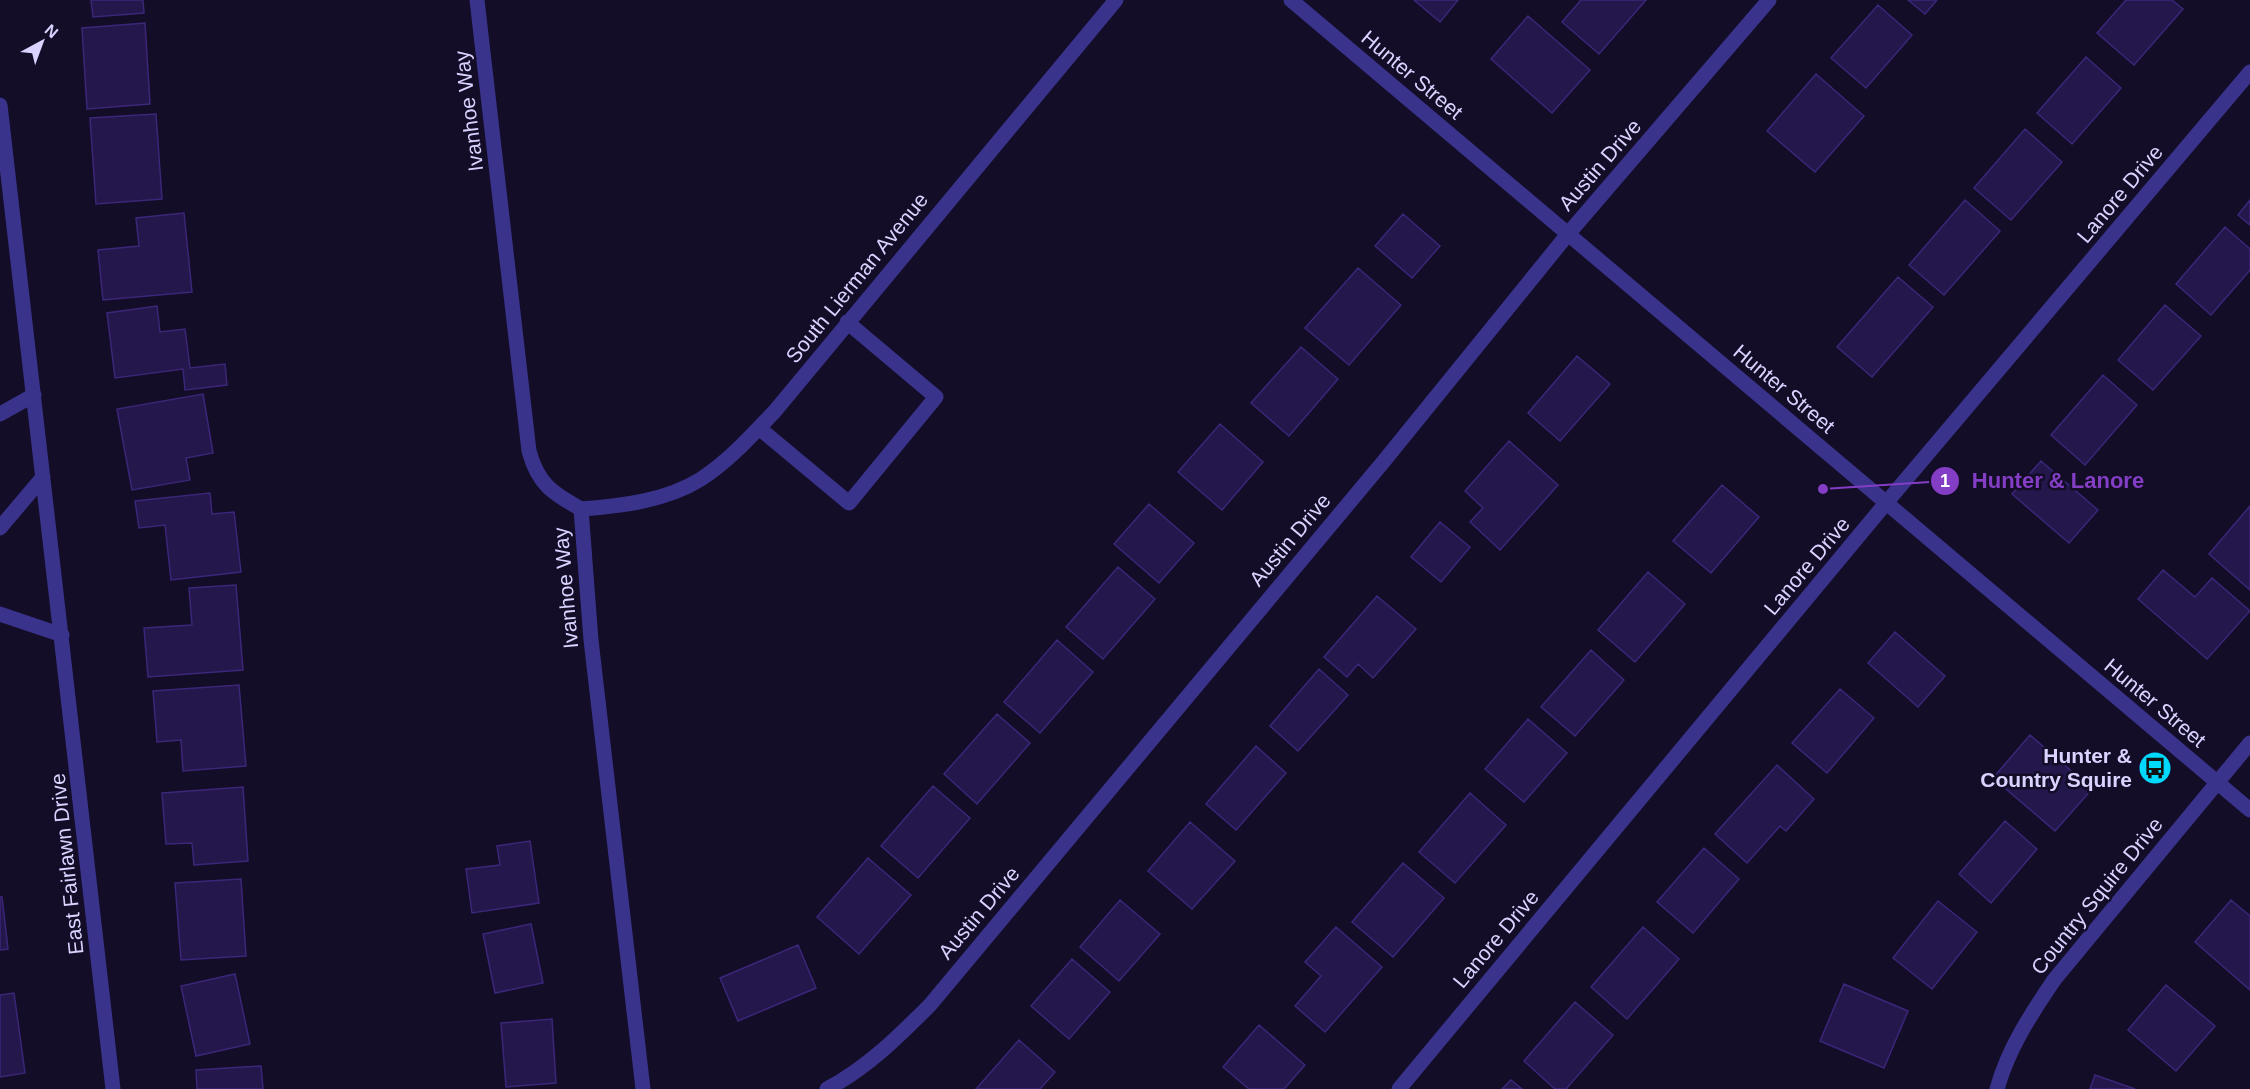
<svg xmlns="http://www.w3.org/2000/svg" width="2250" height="1089" viewBox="0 0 2250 1089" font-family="Arial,sans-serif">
  <rect width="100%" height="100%" fill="#130d28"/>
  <path fill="#24174b" stroke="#3b2679" stroke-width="1.5" d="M91,0H143L144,13L93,17Z
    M1414,0H1458L1440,22Z
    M1581,0H1646L1599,54L1562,22Z
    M1908,0H1937L1925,14Z
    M2126,0H2172L2183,9L2134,65L2097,33Z
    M1878,5L1912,35L1866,88L1831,58Z
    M1528,16L1590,70L1552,113L1491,59Z
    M145,23L150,104L87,109L82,28Z
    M2086,57L2121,88L2072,144L2037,113Z
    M1816,74L1864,116L1815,172L1767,131Z
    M156,114L162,199L96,204L90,118Z
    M2025,129L2062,162L2011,220L1974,188Z
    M1965,200L2000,231L1944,295L1909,265Z
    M2250,200V225L2238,215Z
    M184,213L192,292L103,300L98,250L139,246L136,218Z
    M1403,214L1440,246L1412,278L1375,246Z
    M2225,227L2250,249V270L2211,315L2176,284Z
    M1358,268L1401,305L1349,365L1305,328Z
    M1898,277L1933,307L1872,377L1837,347Z
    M2165,305L2201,336L2153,390L2118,360Z
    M157,306L160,332L185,329L190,368L225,364L227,385L185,390L183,369L115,378L107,313Z
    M1301,347L1338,379L1289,436L1251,403Z
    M1577,356L1610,384L1560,441L1528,413Z
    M2103,375L2137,405L2085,465L2051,435Z
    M203,394L213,453L186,458L190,480L132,490L117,409Z
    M1220,424L1263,462L1222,510L1178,472Z
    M1509,441L1558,485L1500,550L1470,522L1483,508L1465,491Z
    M2041,461L2098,510L2069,543L2012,494Z
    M1722,485L1759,517L1711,573L1673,541Z
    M210,493L212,514L234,512L241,572L171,580L165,525L139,528L135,501Z
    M1149,504L1194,543L1159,583L1114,544Z
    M2250,506V590L2209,554Z
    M1440,522L1470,547L1441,582L1411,557Z
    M1118,567L1155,599L1103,659L1066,627Z
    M2163,570L2195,597L2212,578L2250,611L2207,659L2138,599Z
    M1648,572L1685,604L1635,662L1598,630Z
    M236,585L243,670L148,677L144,628L192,625L189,588Z
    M1377,596L1416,629L1373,678L1358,664L1347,677L1324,657Z
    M1895,632L1945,676L1918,707L1868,663Z
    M1057,640L1093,672L1040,733L1004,702Z
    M1591,650L1624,680L1575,736L1541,707Z
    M1319,669L1348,695L1298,751L1270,726Z
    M239,685L246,766L183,771L181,740L157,742L153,691Z
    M1840,689L1874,718L1827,773L1792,743Z
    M997,714L1030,743L977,804L944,774Z
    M1528,719L1567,753L1524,802L1485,769Z
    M2030,735L2092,789L2055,831L1993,778Z
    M1256,746L1286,773L1236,830L1206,804Z
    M1777,765L1814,799L1786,831L1780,826L1747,863L1715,834Z
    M933,786L970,818L918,878L881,846Z
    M243,787L248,861L194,865L192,843L166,844L162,793Z
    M1470,793L1506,825L1455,883L1419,852Z
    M2005,821L2037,849L1991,903L1959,874Z
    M1190,822L1235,861L1192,909L1148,871Z
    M530,841L539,903L472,913L466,869L500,865L497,846Z
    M1704,848L1739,879L1693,933L1657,902Z
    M868,858L911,895L859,954L817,917Z
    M1403,863L1444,898L1393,957L1352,922Z
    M241,879L246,956L181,960L175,883Z
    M0,897H2L8,949L0,950Z
    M1120,900L1160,934L1119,981L1080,947Z
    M2231,900L2250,916V990L2195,942Z
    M1938,901L1977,932L1932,989L1893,958Z
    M531,924L543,983L495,993L483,934Z
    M1336,927L1382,967L1325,1032L1295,1006L1321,976L1305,962Z
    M1643,927L1679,959L1627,1019L1591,987Z
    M798,945L816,988L738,1021L720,978Z
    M1072,959L1110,992L1069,1039L1031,1006Z
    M235,974L250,1044L196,1056L181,986Z
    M1844,984L1908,1011L1884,1068L1820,1041Z
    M2166,985L2215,1026L2176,1071L2128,1030Z
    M14,993L25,1073L0,1077V995Z
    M1575,1002L1613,1035L1566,1089H1555L1524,1061Z
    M552,1019L556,1083L506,1087L501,1023Z
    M1259,1025L1305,1065L1284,1089H1249L1223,1067Z
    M1019,1040L1055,1072L1040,1089H976Z
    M261,1066L263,1089H197L196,1070Z
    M2095,1075L2135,1089H2090Z
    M1511,1080L1522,1089H1502Z"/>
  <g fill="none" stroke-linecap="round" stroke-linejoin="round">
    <path stroke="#3a338c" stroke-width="15" d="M477,0L529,451C538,484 552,493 581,509L591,640L643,1089
      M1291,0L2250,810
      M0,105L113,1089
      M0,414L34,395
      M759,428L849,503L936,397L847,322
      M581,509C621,506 666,501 701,479C729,461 752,435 775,411L1116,0
      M0,528L43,477
      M0,614L62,635
      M827,1089C867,1068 899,1036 930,1005L1384,461L1568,234L1769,0
      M1399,1089L1886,503L2250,72
      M1997,1089C2008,1049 2031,1014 2054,980L2250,743"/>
  </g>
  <defs>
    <g id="bus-disc" transform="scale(1.725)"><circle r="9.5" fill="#00d9fe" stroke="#130d28"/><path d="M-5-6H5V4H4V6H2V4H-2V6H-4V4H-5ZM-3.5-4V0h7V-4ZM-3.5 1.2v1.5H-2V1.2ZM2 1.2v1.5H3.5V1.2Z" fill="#111"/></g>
  </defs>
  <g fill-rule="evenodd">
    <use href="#bus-disc" x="2155" y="768"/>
  </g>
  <g text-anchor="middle" stroke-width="5" stroke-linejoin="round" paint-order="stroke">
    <g font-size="21" fill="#dad3ff" stroke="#130d28">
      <text transform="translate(1412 75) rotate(40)" y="7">Hunter Street</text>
      <text transform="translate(469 111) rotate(-97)" y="7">Ivanhoe Way</text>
      <text transform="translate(1600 165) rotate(-49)" y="7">Austin Drive</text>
      <text transform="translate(2120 194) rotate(-50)" y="7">Lanore Drive</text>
      <text transform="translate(857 278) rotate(-51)" y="7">South Lierman Avenue</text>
      <text transform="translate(1784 389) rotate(40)" y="7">Hunter Street</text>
      <text transform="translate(1290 540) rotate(-50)" y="7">Austin Drive</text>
      <text transform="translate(1807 566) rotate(-50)" y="7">Lanore Drive</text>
      <text transform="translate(566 588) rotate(-95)" y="7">Ivanhoe Way</text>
      <text transform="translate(2155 703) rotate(40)" y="7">Hunter Street</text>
      <text transform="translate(67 864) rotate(-96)" y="7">East Fairlawn Drive</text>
      <text transform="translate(2097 896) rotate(-51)" y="7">Country Squire Drive</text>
      <text transform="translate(979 913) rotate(-50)" y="7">Austin Drive</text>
      <text transform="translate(1496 939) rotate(-50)" y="7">Lanore Drive</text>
    </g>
    <g font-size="21" font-weight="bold" fill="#dad3ff" stroke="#130d28" text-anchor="end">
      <text x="2132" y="763">Hunter &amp;<tspan x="2132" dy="24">Country Squire</tspan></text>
    </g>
  </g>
  <path fill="none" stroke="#843dc5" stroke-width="2" d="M1823 489L1945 481"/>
  <g fill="#843dc5" stroke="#130d28" stroke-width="2">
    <circle cx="1823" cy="489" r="6"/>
    <circle cx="1945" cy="481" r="15"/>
  </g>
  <g font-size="18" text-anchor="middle" font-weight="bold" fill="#fff">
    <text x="1945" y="487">1</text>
  </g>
  <g font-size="22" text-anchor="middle" font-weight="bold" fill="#843dc5" stroke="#130d28" stroke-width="5" stroke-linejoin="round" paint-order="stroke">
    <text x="2058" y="488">Hunter &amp; Lanore</text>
  </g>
  <g transform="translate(42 42) rotate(41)" stroke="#130d28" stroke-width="4.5" paint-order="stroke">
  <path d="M0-4.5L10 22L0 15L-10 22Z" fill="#dad3ff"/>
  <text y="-9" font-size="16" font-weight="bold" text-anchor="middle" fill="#dad3ff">N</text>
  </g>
</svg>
